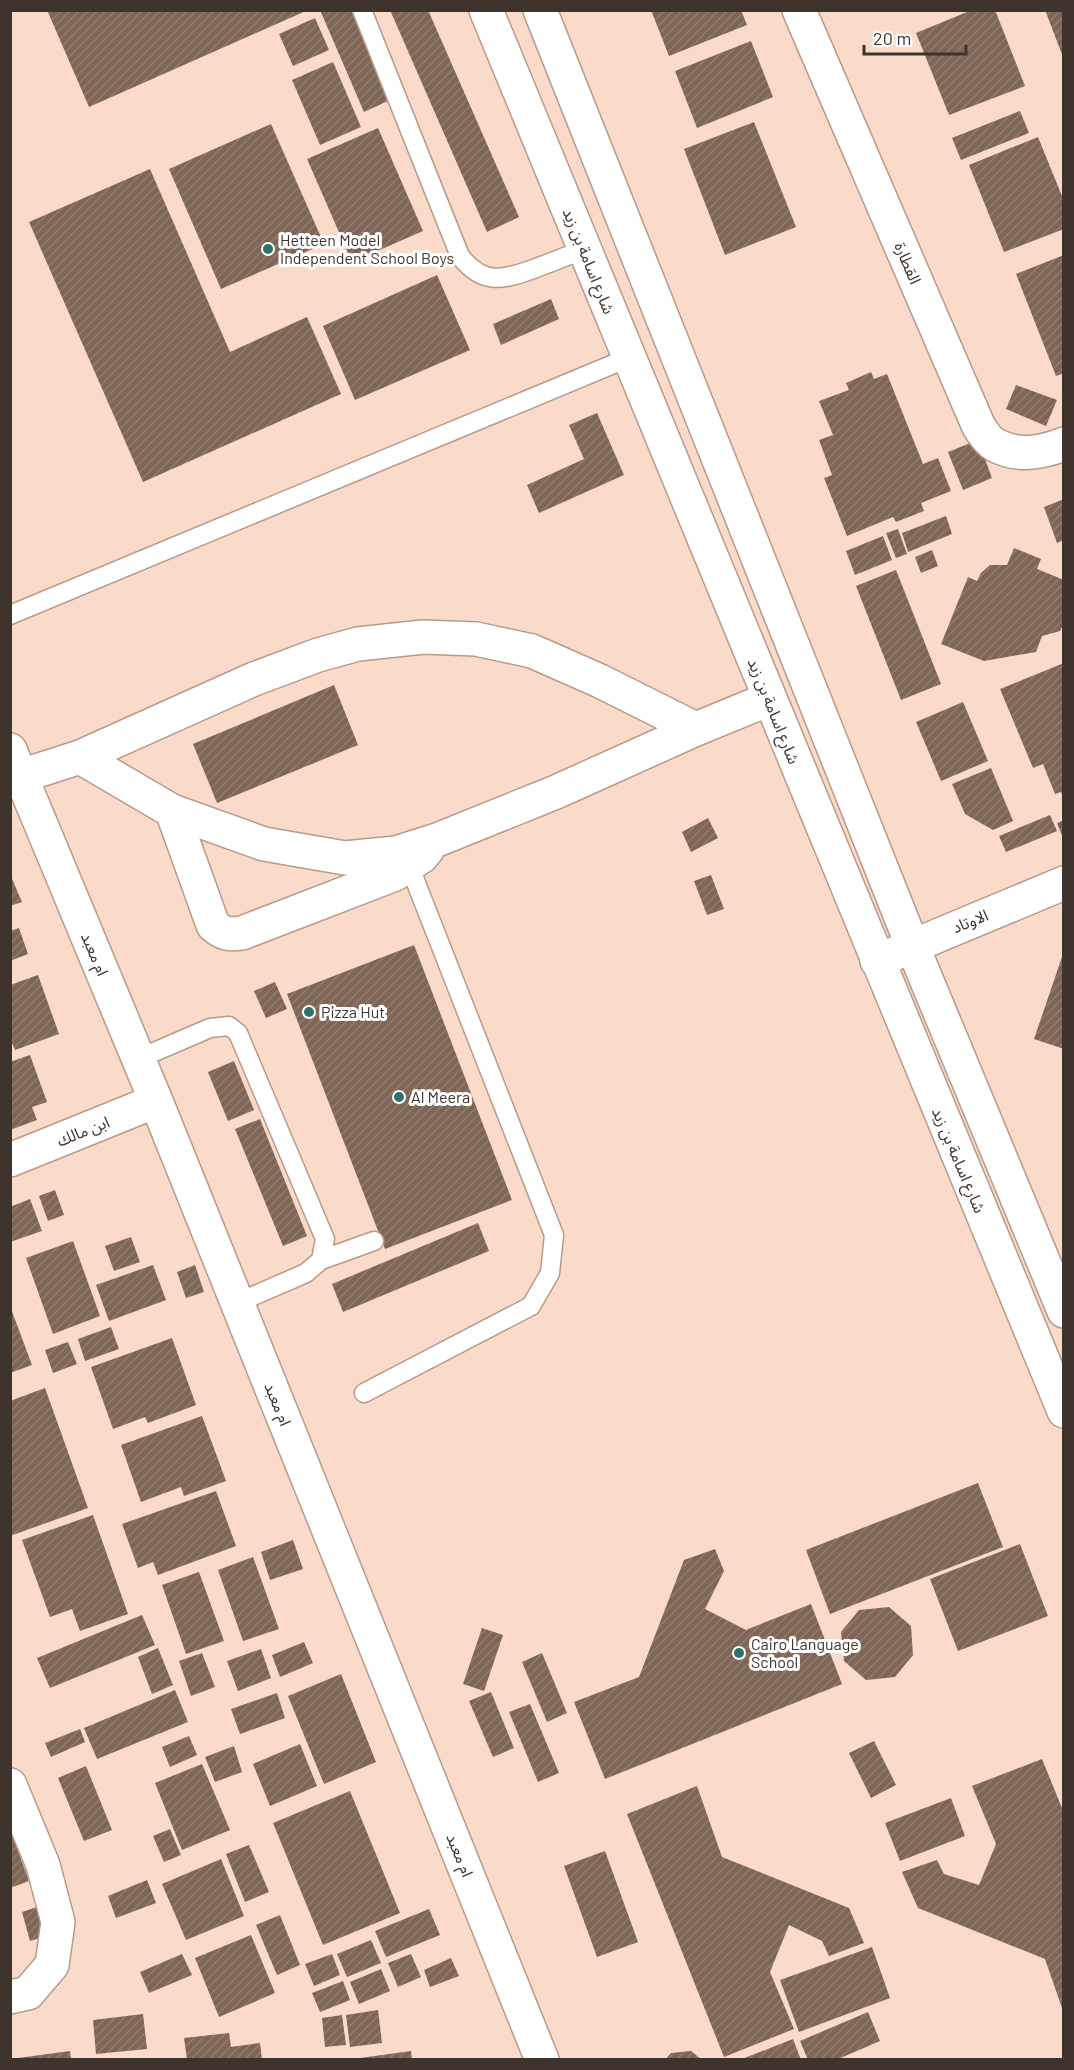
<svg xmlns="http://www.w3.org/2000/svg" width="1074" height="2070" viewBox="0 0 1074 2070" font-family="Barlow,'Noto Sans Arabic',sans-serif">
  <defs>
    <pattern id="building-hatch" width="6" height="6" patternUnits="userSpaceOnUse" patternTransform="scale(1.5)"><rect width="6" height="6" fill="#7f6555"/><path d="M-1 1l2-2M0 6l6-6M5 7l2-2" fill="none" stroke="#907c70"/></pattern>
  </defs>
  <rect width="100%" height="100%" fill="#fadbca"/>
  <path fill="url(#building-hatch)" d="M47,10H308L89,107Z
    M320,10H351L390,100L364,112Z
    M390,10H428L519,217L487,232Z
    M651,10H741L747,25L669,56Z
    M972,10H995L1025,86L949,115L916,33Z
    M1045,10H1064V57H1063Z
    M315,18L329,50L293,66L279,34Z
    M751,41L773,97L697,128L675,71Z
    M333,62L361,127L320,145L292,80Z
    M1020,111L1029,133L961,160L952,138Z
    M754,122L796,227L725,255L684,149Z
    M271,124L324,244L221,289L169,169Z
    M378,128L423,231L352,262L307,159Z
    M1038,137L1064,201V229L1004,252L969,165Z
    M150,169L230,352L307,317L341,394L143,482L29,222Z
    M1064,255V373L1056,376L1016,274Z
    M437,275L470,350L355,400L323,326Z
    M551,299L559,319L501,345L493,324Z
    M871,372L874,379L887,374L923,464L938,458L951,491L921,503L924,511L896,522L893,517L847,536L824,478L832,475L819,440L833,435L819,401L849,390L846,383Z
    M1016,385L1057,400L1046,426L1006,409Z
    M597,413L624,475L539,513L527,485L584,459L569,425Z
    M978,440L992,478L963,490L948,452Z
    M1064,499V540L1057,543L1044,507Z
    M946,516L952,534L908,552L902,533Z
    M898,529L907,554L896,558L886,533Z
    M883,536L892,560L855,575L846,551Z
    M1014,548L1041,559L1037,569L1064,580V623L1060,631L1042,636L1036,652L984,661L941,644L968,577L977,581L981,573L990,565H1007Z
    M932,550L938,566L921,573L915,557Z
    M896,570L941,684L901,700L856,586Z
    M1064,663V797H1063L1061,792L1055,794L1043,764L1033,768L1000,689Z
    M334,685L358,745L217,803L193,744Z
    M963,702L988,761L941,781L916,722Z
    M991,768L1013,821L993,830L965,814L952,784Z
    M1050,815L1057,831L1006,852L999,836Z
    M708,818L718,838L691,852L682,832Z
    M1064,820V838H1063L1057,823Z
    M10,874L22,902L10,906Z
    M711,875L724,909L707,915L694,881Z
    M19,928L28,954L10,961V931Z
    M414,945L512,1200L385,1249L287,994Z
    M1064,951V1049L1034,1039Z
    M38,975L59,1034L15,1050L10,1038V985Z
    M275,982L287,1009L266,1018L254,991Z
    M30,1055L47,1102L32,1107L37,1120L10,1130V1062Z
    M234,1061L254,1110L228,1121L208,1072Z
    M260,1119L307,1236L283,1246L235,1129Z
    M55,1190L64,1215L48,1221L39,1196Z
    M30,1199L42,1231L10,1242V1207Z
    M478,1223L489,1251L343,1312L332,1284Z
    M131,1237L140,1262L114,1271L105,1246Z
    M73,1241L100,1316L53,1334L26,1258Z
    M153,1265L166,1300L109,1321L96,1285Z
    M195,1265L204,1292L186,1298L177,1272Z
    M10,1306L32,1365L10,1373Z
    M111,1327L119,1349L85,1361L78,1339Z
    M172,1338L196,1405L148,1423L145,1417L113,1429L91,1367Z
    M68,1342L77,1364L53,1373L45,1350Z
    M45,1388L88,1508L10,1536V1401Z
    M202,1416L226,1481L184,1496L181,1487L141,1502L121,1445Z
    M978,1483L1003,1547L830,1614L806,1550Z
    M216,1491L236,1546L158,1575L153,1562L138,1568L122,1524Z
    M93,1515L128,1614L80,1631L72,1609L50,1617L22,1540Z
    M293,1540L303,1569L270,1580L261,1552Z
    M1020,1544L1048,1616L958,1651L930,1579Z
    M715,1549L724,1571L705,1609L746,1630L811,1604L842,1684L605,1779L574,1702L639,1677L684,1560Z
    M253,1557L279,1629L243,1641L218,1570Z
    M199,1572L224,1641L186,1654L162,1585Z
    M889,1607L911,1626L913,1655L895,1677L866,1680L844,1661L841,1632L859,1610Z
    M142,1615L155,1645L50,1688L37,1658Z
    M482,1628L503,1635L484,1691L463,1684Z
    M304,1642L313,1663L280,1677L272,1655Z
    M158,1648L173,1685L152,1694L138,1657Z
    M261,1649L271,1678L238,1691L227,1661Z
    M202,1653L215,1687L191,1696L179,1661Z
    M542,1653L567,1713L547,1722L522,1662Z
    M341,1674L376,1762L324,1784L288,1696Z
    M175,1690L188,1722L97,1759L84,1728Z
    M491,1692L514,1748L493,1757L469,1701Z
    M277,1693L285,1718L240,1734L231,1709Z
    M530,1704L559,1773L538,1782L509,1712Z
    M80,1729L85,1742L51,1757L45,1743Z
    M189,1736L197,1755L170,1767L162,1747Z
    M874,1741L896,1785L871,1798L849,1753Z
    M300,1744L317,1786L270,1806L253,1764Z
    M234,1746L242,1772L215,1782L205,1757Z
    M1042,1759L1064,1813L1063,2011L1045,1959L918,1908L902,1872L937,1860L944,1874L979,1885L996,1844L972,1786Z
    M202,1764L230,1830L182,1850L155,1783Z
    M86,1766L112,1830L84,1841L58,1778Z
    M697,1786L722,1857L849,1908L864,1943L829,1956L822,1941L789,1925L770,1972L794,2029L724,2057L627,1814Z
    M350,1791L400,1913L323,1945L273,1823Z
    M951,1798L965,1836L900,1861L885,1823Z
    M10,1829L29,1881L10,1888Z
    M170,1829L181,1855L164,1862L153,1836Z
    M249,1845L269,1892L245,1902L226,1854Z
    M605,1851L638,1942L597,1957L564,1866Z
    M221,1859L244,1916L186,1940L162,1884Z
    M147,1880L156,1903L116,1918L108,1896Z
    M37,1907L46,1936L30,1941L22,1912Z
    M429,1909L440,1935L386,1957L375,1931Z
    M280,1915L300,1965L277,1975L256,1925Z
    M251,1935L275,1993L219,2017L195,1958Z
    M371,1940L381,1963L347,1977L337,1954Z
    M872,1947L890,1998L799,2032L780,1980Z
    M182,1954L192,1975L149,1993L140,1972Z
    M332,1954L340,1975L314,1986L305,1964Z
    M411,1954L421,1977L398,1987L388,1963Z
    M451,1958L459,1976L430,1987L424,1970Z
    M381,1969L390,1991L359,2004L350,1982Z
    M343,1981L350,2000L320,2012L312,1993Z
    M378,2010L382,2043L350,2047L346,2015Z
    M868,2012L880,2041L836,2060H808L800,2041Z
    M143,2014L147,2049L96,2054L93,2020Z
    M342,2015L346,2045L325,2047L322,2018Z
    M229,2033L231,2047L260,2043L262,2060H187L184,2038Z
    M793,2039L801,2060H742V2059Z
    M70,2051L71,2060H19L18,2058Z
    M411,2051L412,2060H360V2058Z
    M691,2051L702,2060H665L671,2053Z"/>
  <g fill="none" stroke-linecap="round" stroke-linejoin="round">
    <g stroke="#b79a8a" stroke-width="21">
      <path id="service" d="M362,10L460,256C483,286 504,280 536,268C552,262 568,256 584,249
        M10,615L628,358
        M138,1059L210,1028L229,1026L238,1033L325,1239L321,1260L306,1273L237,1303
        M321,1260L374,1241
        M364,1393L531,1306L550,1273L554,1235L409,865"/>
    </g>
    <g stroke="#b79a8a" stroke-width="36">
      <path id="minor" d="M799,10L979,427C983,433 988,441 995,445C1018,457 1041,453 1064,444
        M10,750L156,1101L542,2060
        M80,757L172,811L264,844L345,858L396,853L437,840L556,792L696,729L769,699
        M21,776L80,757L254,679L318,655L358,644L423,637L476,639L532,651L600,681L696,729
        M172,811L213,925C223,934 229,935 242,933L395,874L421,857L427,850
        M877,961L1064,883
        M10,1160L156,1101
        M10,1785L43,1865L58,1922L52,1965L28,1993L10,1997"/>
    </g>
    <g stroke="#b79a8a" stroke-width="36">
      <path id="tertiary" d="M486,10L1064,1411
        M540,10L912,945L1064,1311"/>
    </g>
    <use href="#service" stroke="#fff" stroke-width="18"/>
    <use href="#minor" stroke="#fff" stroke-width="33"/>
    <use href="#tertiary" stroke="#fff" stroke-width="33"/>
  </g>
  <g fill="#2c7267" stroke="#fff" stroke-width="2">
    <circle cx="268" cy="249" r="6"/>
    <circle cx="309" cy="1012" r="6"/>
    <circle cx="399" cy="1097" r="6"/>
    <circle cx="739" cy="1653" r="6"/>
  </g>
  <g text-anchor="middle" stroke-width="6" stroke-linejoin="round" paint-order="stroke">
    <g font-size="16" fill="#3f342d" stroke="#fff" text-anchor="start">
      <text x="280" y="246">Hetteen Model<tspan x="280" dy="18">Independent School Boys</tspan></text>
      <text x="321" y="1018">Pizza Hut</text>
      <text x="411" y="1103">Al Meera</text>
      <text x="751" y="1650">Cairo Language<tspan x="751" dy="18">School</tspan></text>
    </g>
    <g font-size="16" fill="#3f342d" stroke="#fff">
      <text transform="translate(589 261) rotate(68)" y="6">شارع اسامة بن زيد</text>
      <text transform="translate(908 263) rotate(67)" y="6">القطارة</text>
      <text transform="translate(774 711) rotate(68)" y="6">شارع اسامة بن زيد</text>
      <text transform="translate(970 921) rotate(-22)" y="6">الاوتاد</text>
      <text transform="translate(95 954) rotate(67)" y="6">ام معبد</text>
      <text transform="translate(83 1131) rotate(-22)" y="6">ابن مالك</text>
      <text transform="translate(959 1160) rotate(67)" y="6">شارع اسامة بن زيد</text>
      <text transform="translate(278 1404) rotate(68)" y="6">ام معبد</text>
      <text transform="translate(460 1855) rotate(68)" y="6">ام معبد</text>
    </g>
  </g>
  <rect width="1074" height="2070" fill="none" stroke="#3f342d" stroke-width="24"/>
  <path d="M864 45v9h102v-9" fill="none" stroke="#3f342d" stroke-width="3"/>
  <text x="873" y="45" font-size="18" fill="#3f342d" stroke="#ffffff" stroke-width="4.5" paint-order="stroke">20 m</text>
</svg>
